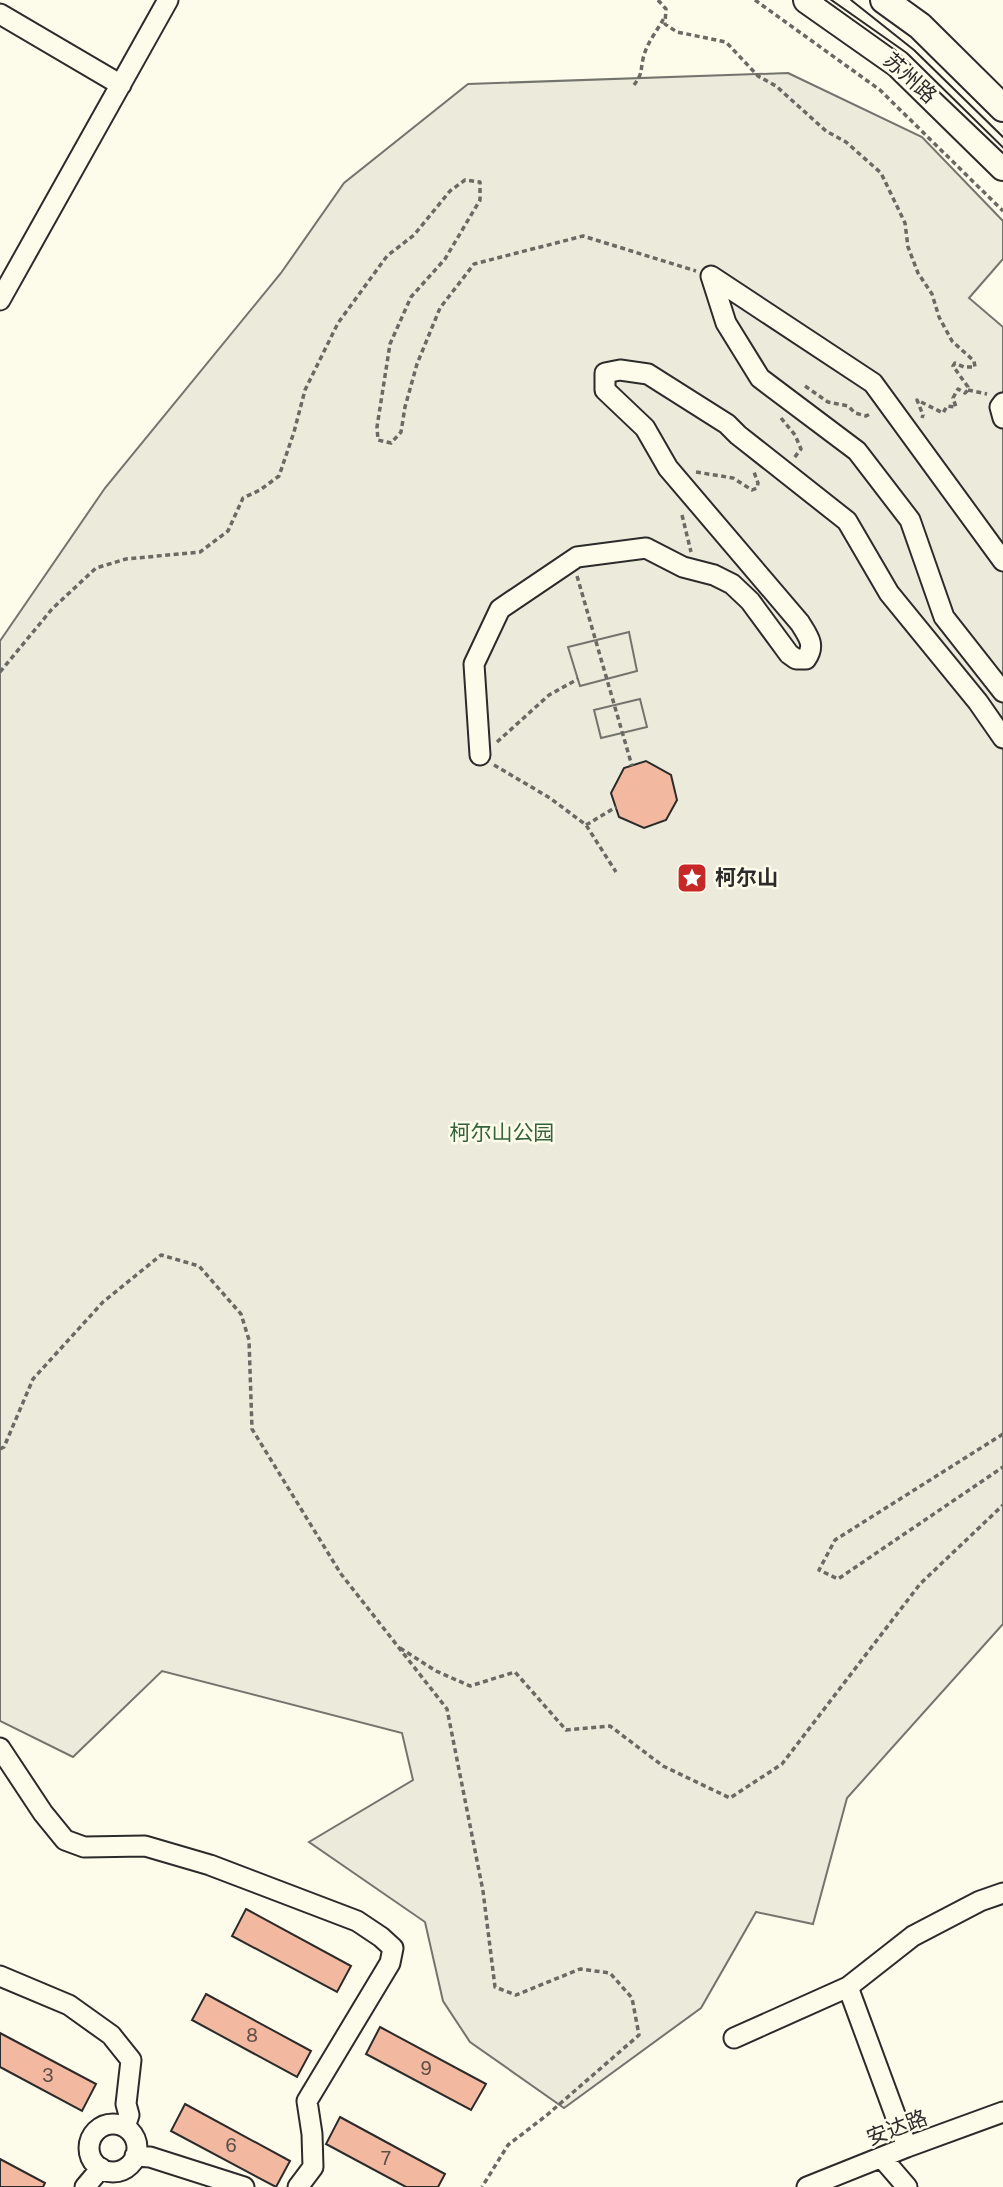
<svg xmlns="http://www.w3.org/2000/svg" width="1003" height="2187" viewBox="0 0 1003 2187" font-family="'Public Sans','Noto Sans SC',sans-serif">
  <rect width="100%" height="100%" fill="#fdfbea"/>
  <path fill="#ecebdb" stroke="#74746e" stroke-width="2" d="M788,73L922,137L1003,221V259L969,298L1003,327V1624L847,1798L813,1924L756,1912L701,2008L564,2108L470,2042L443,2001L425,1922L309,1842L413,1780L402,1733L162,1671L73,1757L0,1721V641L105,488L281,273L344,183L468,84Z"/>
  <path fill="#eceadb" stroke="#74746e" stroke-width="2" d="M629,632L637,671L580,686L568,647Z
    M640,699L647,727L601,738L594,710Z"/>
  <path fill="#f2b8a0" stroke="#2b2b2b" stroke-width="2" d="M646,761L671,775L677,800L666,820L644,828L619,817L611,793L624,768Z
    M246,1909L351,1966L337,1992L232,1936Z
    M206,1994L311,2051L297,2077L192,2020Z
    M380,2027L486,2084L471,2110L366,2054Z
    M0,2033L96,2084L82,2111L0,2067Z
    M185,2104L290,2161L276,2187L171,2131Z
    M340,2117L445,2174L438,2187H406L326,2144Z
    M0,2159L45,2183L43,2187H0Z"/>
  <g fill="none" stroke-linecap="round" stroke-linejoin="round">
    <g stroke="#2b2b2b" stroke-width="23">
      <path id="minor" d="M0,14L121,85
        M0,300L168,0
        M1003,403L1000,407L1003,418
        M1003,561L873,383L711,276L726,323L760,378L857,451L910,520L944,617L1003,692
        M480,755L474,664L500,609L577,557L646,548L683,567L714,575L732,584L750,601L789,654L796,659H806C816,645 808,636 800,623L668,468L645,428L605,390V373L620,370L648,374L727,424L738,435L847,521L889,593L978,702L1003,738
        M0,1748L43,1813L65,1840L84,1847L145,1846L210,1865L357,1921L381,1937L393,1948L390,1963L307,2101L312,2134L313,2167L298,2187
        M0,1976L69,2005L111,2035L131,2060L126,2104L129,2115L125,2127
        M734,2038L848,1987
        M89 2148a24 24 0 1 1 48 0a24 24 0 1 1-48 0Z
        M907,2147L848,1987L913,1936L980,1901L1003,1893
        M135,2156L150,2157L244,2187
        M882,2158L907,2187
        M85,2187L101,2168
        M807,2187L907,2147L1003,2112"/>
    </g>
    <g stroke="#2b2b2b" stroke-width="30">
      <path id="major" d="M807,0L898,64L1003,167
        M884,0L920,26L1003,108"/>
    </g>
    <path stroke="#6a6964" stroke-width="3.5" stroke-dasharray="5 3.5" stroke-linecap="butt" d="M658,0L666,9L665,24L677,32L726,42L758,76L776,86L826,131L846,142L881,173L905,223L908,247L918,273L932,294L939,317L952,341L974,361L975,367H964L955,363L953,366L968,387V390L965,393L958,389L953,398L956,407L947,406L943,413L917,400L923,415L922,418
      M755,0L880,90L1003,211
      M634,85C643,72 640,73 643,59C646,44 657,31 664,18
      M805,386L828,402L848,406L855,413L866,416L872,413
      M968,390L987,394
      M781,418L795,435L801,449L794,458
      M696,472L733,478L752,490L757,488L758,483L754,472
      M682,515L691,552
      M577,576L632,766
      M0,672L52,609L96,568L126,559L200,552L228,531L243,498L260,490L279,476L294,432L305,390L338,323L387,256L414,235L450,191L465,180L480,182V200L445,259L411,297L390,344L377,427L378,440L391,443L401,432L405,407L417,364L440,308L474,264L583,236L696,271
      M497,742L549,695L578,679
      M494,765L550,798L586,825L616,872
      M586,825L616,807
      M1003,1434L835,1540L819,1570L838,1579L1003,1467
      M0,1449L4,1447L33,1379L103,1302L161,1255L199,1266L241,1314L249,1340L252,1429L341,1574L447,1709L483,1891L495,1987L516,1995L580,1969L610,1973L632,1998L639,2035L547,2115L508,2145L482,2187
      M400,1648L436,1671L470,1686L515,1672L566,1730L610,1726L663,1766L730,1798L782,1764L920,1584L1003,1505"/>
    <use href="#minor" stroke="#fdfbea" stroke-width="19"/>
    <use href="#major" stroke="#fdfbea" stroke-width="26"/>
    <path stroke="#2b2b2b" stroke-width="2" d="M825,0L895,50L1003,153
      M851,0L914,50L1003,137"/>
  </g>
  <defs>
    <g id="sight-square" transform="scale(1.575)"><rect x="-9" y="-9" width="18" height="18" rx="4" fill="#c62828" stroke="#fdfbea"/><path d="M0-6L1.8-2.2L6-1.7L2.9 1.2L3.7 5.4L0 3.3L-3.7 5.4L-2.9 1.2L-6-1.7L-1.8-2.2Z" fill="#fff"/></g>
  </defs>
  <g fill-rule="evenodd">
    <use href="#sight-square" x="692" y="878"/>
  </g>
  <g text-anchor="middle" stroke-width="5" stroke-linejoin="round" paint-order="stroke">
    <g font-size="18" fill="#5d4e48">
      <text x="252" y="2042">8</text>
      <text x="426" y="2075">9</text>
      <text x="48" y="2082">3</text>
      <text x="231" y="2152">6</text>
      <text x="386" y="2165">7</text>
    </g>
    <g font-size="21" fill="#2b2b2b" stroke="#fdfbea">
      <text transform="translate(910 78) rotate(42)" y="7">苏州路</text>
      <text transform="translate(897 2128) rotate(-21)" y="7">安达路</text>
    </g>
    <g font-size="21" font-weight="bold" fill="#2b2b2b" stroke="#fdfbea" text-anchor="start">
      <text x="715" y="885">柯尔山</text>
    </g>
    <g font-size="21" fill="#34623c" stroke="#fdfbea">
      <text x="502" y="1140">柯尔山公园</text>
    </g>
  </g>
</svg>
